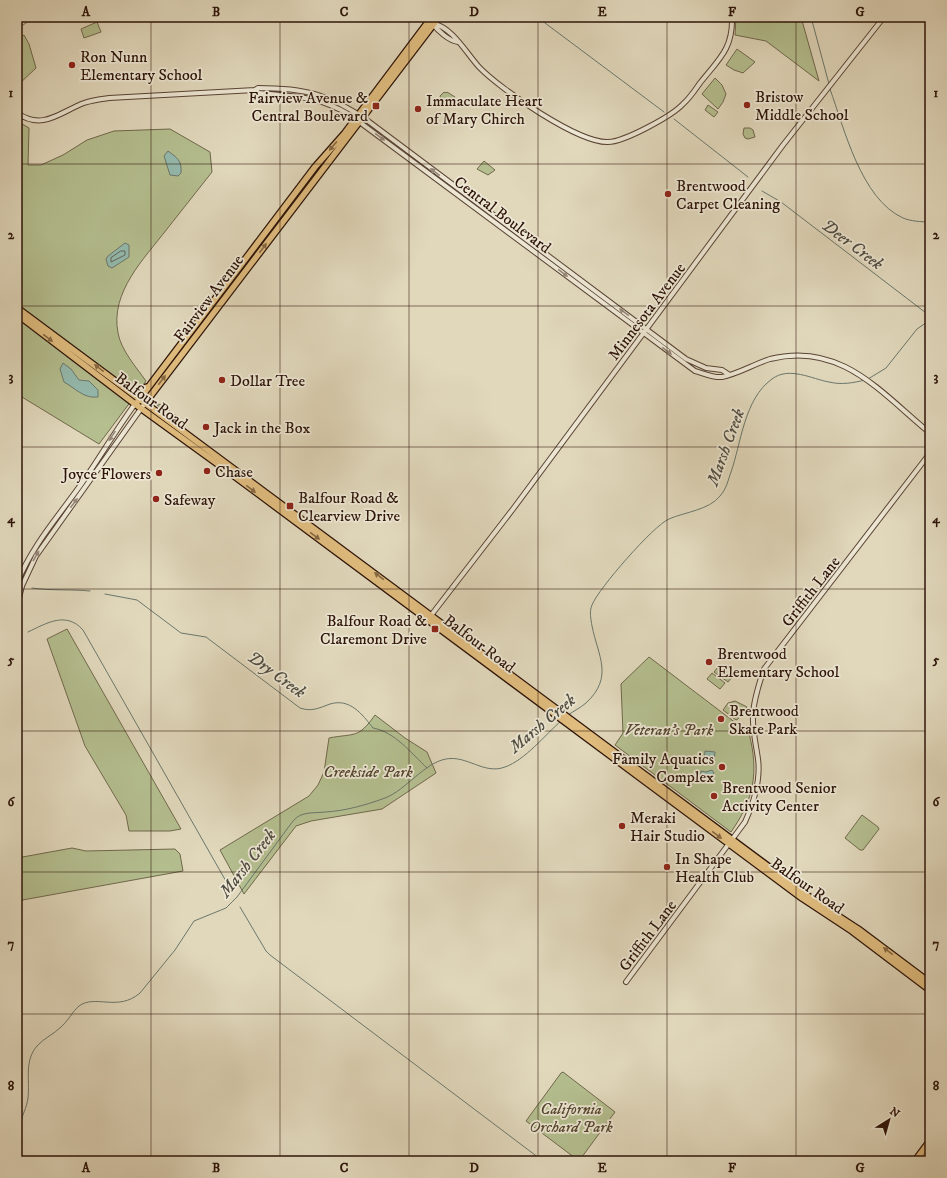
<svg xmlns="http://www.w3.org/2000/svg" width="947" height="1178" viewBox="0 0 947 1178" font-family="'IM FELL DW Pica',serif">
  <rect width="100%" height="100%" fill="#e1d8bc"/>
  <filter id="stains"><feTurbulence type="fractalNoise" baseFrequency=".005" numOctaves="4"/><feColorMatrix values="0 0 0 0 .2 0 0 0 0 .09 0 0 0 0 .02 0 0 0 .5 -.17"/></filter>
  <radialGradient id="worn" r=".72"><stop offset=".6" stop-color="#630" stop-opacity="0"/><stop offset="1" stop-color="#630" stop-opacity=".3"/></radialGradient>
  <path fill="#b4be8f" stroke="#70684c" d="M736,17H801L819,81L766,41L735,35Z
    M97,22L101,32L84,38L81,29Z
    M24,35L29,44L36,68L17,86V39Z
    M737,49L755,62L743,73L734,70L726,65Z
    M715,78L722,85L726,94L723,102L718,109L702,94Z
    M444,92L446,93L447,92L455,97L449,105L443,106L440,96Z
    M708,105L718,112L714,117L705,110Z
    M17,121L29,128L28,165H41L63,155L87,140L114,131L170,129L210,152L212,172C197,191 182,210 167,229C144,259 110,292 118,333C121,350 136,367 146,381L99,444L17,394Z
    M744,128H750L753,130L755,137L748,139L745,138L743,134Z
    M484,161L495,170L488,175L477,169Z
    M158,404C166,405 170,414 178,416L180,422L157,405Z
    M67,629L181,829L170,831H129L126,815L85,746L47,639Z
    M649,657L749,733C759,773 754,799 731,832L615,745L623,733L621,684Z
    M718,667L732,677L728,682L714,672Z
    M712,673L725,683L720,689L707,679Z
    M735,701L747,707L738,719L736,720L723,710L728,703Z
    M375,715L405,738L427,752L436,773L382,809L311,821L296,826L244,894L220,850L309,796L318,785L324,772L329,738C355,733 358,739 375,715Z
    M862,815L878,827L879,829L863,850H860L845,838Z
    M72,848L86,851L175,849L180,854L183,871L17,901V858Z
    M563,1072L615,1112L579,1161L526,1121L561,1073Z"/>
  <path fill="#94baae" stroke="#6a776c" d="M168,151C177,158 182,160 181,173L178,176L170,175L164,156Z
    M125,243L129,245V257L112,268L108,266L106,259L108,256Z
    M63,363L71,369L79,380L89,381L98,390V397C84,399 75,388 64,382L60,369Z
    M17,371L22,381L17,392Z
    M705,751L715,752L714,763L704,762Z
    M712,770L714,773L710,778L706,779V775H704L703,781H700L701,771L706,772Z"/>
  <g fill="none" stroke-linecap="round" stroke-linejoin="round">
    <path stroke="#60665b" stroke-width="1" d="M121,251H125V255L111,262V258Z"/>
    <path stroke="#6a776c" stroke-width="1" d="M537,17L664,112
      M811,17L829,84
      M17,29L35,17
      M830,89C844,128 861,199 903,218C910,221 921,222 930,222
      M674,119L748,177
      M762,191L781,202L930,316
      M868,379L886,368L917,329L930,320
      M32,588C52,591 71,589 90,591
      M105,594L137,600L181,633L206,637L300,708C312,712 319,708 330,704C350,698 362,714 373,728C395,732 411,753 427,768
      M28,632C47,623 66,611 83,630L231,890
      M568,715C574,711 580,708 586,703C614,677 598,656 592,626C591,619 589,612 592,605C598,589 654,525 669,519C685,512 709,510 720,496C727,488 728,480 731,472C741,444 744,399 772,379C789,366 812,379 829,382C841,385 853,383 865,380
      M240,907L266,951L270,955L543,1161
      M17,1157C24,1147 20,1137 21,1125C21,1116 27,1108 28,1098C30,1080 24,1061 37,1046C44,1038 54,1034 61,1027C68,1021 73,1011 79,1006C95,994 118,1012 140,993L175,950L194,921L226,908L237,897L290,825C293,821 296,817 301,815C309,812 317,813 325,812C345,811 366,805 385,798C406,790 424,763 446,759C467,755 484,775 505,767C525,760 545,735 561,721"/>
    <g stroke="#594435" stroke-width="6">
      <path id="minor" d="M433,24C438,31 449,41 458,42
        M434,24C452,27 467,54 479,67C500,89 578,143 608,142C624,142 672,116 683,104C690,98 695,90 700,83C719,59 733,49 732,17
        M255,90L259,93C294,96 319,96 350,115L695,371C703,373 713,378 722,377C738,374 754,364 770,359C841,341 881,393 930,433
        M17,113C43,131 60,112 84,103C92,100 101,99 109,98L255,90L258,88C304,88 330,94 368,121L686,359L706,368L722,370L728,374
        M17,583C33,544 58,517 82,483C100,457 116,430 135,404
        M17,606L22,586L36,556L145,403
        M429,618L513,509L783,145L884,17
        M626,982L745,822C754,802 761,781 758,759C756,744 752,729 753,714C754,698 759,684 764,669L930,453"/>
    </g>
    <g stroke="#2c1308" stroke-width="8">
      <path id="major" d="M17,308L812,899L858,929L930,983
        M17,314L135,404L233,475L802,898L852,931L930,990
        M129,388L139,390L147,387
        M138,401L315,167L345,133L432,17
        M145,403L439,17
        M915,1161L930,1141
        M922,1161L930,1151"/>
    </g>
    <use href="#minor" stroke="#ece6d3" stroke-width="4"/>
    <use href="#major" stroke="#e0bc7e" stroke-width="5.5"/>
  </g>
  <defs><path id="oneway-solid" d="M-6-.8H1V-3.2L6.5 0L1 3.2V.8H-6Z"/></defs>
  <g fill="#968778">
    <use href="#oneway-solid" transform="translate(380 137) rotate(36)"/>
    <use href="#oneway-solid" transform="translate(435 172) rotate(-143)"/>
    <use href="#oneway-solid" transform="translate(563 273) rotate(37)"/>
    <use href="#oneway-solid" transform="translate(624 312) rotate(-144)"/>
    <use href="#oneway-solid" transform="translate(667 351) rotate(38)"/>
    <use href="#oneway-solid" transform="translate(112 436) rotate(124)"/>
    <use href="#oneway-solid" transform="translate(74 503) rotate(-53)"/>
    <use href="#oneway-solid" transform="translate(36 556) rotate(-60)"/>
  </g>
  <g fill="#866843">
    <use href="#oneway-solid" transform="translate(333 146) rotate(131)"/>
    <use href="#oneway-solid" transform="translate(263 248) rotate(-53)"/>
    <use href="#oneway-solid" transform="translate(48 338) rotate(37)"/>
    <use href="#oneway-solid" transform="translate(99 368) rotate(-143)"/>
    <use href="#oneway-solid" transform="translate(162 380) rotate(-53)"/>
    <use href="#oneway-solid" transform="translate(251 489) rotate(37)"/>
    <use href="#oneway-solid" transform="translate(315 536) rotate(36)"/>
    <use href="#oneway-solid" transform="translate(379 576) rotate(-143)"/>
    <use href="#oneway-solid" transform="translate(717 835) rotate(37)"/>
    <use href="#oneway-solid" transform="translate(888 951) rotate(-143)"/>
  </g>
  <path fill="none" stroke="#2c1308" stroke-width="1" stroke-opacity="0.55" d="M151,17V1161M280,17V1161M409,17V1161M538,17V1161M667,17V1161M796,17V1161M17,164H930M17,306H930M17,447H930M17,589H930M17,731H930M17,872H930M17,1014H930"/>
  <g fill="#8f2418" stroke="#ece6d3" stroke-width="1.5">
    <circle cx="72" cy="65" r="4"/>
    <circle cx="747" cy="105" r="4"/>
    <rect x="372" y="102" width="8" height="8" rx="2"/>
    <circle cx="418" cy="109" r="4"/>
    <circle cx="668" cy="194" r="4"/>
    <circle cx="222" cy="380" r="4"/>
    <circle cx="206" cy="427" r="4"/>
    <circle cx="207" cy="471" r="4"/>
    <circle cx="159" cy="473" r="4"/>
    <circle cx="156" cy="499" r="4"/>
    <rect x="286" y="502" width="8" height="8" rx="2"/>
    <rect x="431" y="625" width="8" height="8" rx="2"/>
    <circle cx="709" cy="662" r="4"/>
    <circle cx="721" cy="719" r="4"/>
    <circle cx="722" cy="767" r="4"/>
    <circle cx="714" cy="796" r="4"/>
    <circle cx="622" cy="826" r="4"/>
    <circle cx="667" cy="867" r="4"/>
  </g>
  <g text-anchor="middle" stroke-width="3.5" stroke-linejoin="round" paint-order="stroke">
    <g font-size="16" fill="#2c1308" stroke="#ece6d3" text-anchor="start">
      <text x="80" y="62">Ron Nunn<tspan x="80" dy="18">Elementary School</tspan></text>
      <text x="755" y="102">Bristow<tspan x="755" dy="18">Middle School</tspan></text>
      <text x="368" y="103" text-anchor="end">Fairview Avenue &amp;<tspan x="368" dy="18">Central Boulevard</tspan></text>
      <text x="426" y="106">Immaculate Heart<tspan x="426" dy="18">of Mary Chirch</tspan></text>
      <text x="676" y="191">Brentwood<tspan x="676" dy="18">Carpet Cleaning</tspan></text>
      <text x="230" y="386">Dollar Tree</text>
      <text x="214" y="433">Jack in the Box</text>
      <text x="215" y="477">Chase</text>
      <text x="151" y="479" text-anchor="end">Joyce Flowers</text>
      <text x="298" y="503">Balfour Road &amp;<tspan x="298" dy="18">Clearview Drive</tspan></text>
      <text x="164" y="505">Safeway</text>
      <text x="427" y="626" text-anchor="end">Balfour Road &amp;<tspan x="427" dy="18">Claremont Drive</tspan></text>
      <text x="717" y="659">Brentwood<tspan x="717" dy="18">Elementary School</tspan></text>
      <text x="729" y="716">Brentwood<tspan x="729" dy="18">Skate Park</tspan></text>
      <text x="714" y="764" text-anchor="end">Family Aquatics<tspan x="714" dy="18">Complex</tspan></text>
      <text x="722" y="793">Brentwood Senior<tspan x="722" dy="18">Activity Center</tspan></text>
      <text x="630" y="823">Meraki<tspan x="630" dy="18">Hair Studio</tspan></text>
      <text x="675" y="864">In Shape<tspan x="675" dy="18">Health Club</tspan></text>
    </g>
    <g font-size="16" fill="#2c1308" stroke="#ece6d3">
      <text transform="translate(503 214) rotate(37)" y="6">Central Boulevard</text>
      <text transform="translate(208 298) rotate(-53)" y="6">Fairview Avenue</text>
      <text transform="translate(646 311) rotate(-53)" y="6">Minnesota Avenue</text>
      <text transform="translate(152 400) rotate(36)" y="6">Balfour Road</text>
      <text transform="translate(810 591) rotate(-52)" y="6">Griffith Lane</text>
      <text transform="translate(480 643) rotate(37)" y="6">Balfour Road</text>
      <text transform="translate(808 885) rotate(35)" y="6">Balfour Road</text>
      <text transform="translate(647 935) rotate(-53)" y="6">Griffith Lane</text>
    </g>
    <g font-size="16" font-style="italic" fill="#554630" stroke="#ece6d3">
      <text x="669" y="735">Veteran's Park</text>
      <text x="368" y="777">Creekside Park</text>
      <text x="571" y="1114">California<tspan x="571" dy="18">Orchard Park</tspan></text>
    </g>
    <g font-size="17" font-style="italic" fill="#504d42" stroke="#ece6d3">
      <text transform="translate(853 244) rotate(37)" y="6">Deer Creek</text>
      <text transform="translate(725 447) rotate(-70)" y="6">Marsh Creek</text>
      <text transform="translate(277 674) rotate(36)" y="6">Dry Creek</text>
      <text transform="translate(542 723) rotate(-40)" y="6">Marsh Creek</text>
      <text transform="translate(247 863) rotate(-52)" y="6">Marsh Creek</text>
    </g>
  </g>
  <rect width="947" height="1178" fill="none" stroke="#e1d8bc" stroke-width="44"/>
  <g transform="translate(889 1120) rotate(37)" stroke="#ece6d3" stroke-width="3" paint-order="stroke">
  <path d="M0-3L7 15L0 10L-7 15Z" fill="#2c1308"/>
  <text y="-6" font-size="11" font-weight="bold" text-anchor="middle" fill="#2c1308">N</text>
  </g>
  <rect x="22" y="22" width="903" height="1134" fill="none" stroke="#2c1308" stroke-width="1.5"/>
  <g font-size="13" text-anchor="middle" font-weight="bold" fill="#2c1308">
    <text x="86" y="16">A</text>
    <text x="216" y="16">B</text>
    <text x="344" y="16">C</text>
    <text x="474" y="16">D</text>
    <text x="602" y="16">E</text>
    <text x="732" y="16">F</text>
    <text x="860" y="16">G</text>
    <text x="11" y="97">1</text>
    <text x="936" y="97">1</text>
    <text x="11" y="239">2</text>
    <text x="936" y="239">2</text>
    <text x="11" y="381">3</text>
    <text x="936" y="381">3</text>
    <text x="11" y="523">4</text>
    <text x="936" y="523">4</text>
    <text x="11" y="664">5</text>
    <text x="936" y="664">5</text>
    <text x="11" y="806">6</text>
    <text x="936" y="806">6</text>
    <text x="11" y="948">7</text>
    <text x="936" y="948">7</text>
    <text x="11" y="1090">8</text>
    <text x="936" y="1090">8</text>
    <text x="86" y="1172">A</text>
    <text x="216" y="1172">B</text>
    <text x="344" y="1172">C</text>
    <text x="474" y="1172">D</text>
    <text x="602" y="1172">E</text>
    <text x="732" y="1172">F</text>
    <text x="860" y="1172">G</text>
  </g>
  <rect width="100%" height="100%" filter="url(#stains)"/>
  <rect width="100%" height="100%" fill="url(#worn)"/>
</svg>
